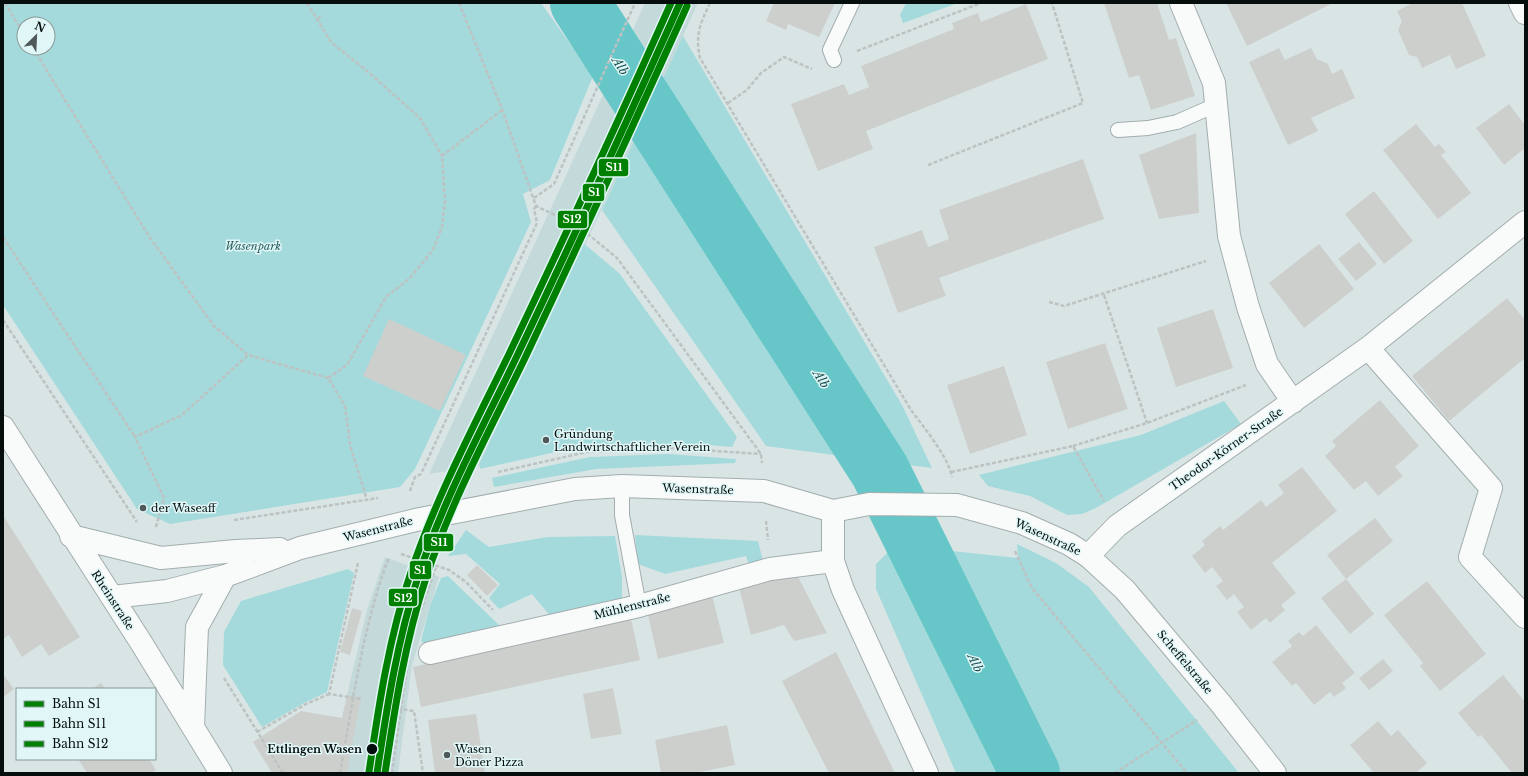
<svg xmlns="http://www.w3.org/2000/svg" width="1528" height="776" viewBox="0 0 1528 776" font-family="'Libre Baskerville',serif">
  <rect width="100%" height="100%" fill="#d9e5e5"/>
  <path fill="#c4dada" d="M645,3H698L659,89L480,466L429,474Z
    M385,557L439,577L412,665L398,773H333L347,695L367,610Z"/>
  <path fill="#a4dadb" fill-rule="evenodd" d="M3,3H541L593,76L550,180L523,194L531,222L415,469L400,487L170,524L137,509L3,305ZM24,24H48V48H24Z
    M906,3H958L903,23L900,15Z
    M683,36L902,405L932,468L766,446L602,210Z
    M582,242L619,273L737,437L732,447L709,445H587L480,469V463Z
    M1224,401L1241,424L1096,508L1082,514L1067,515L1030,496L988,486L979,475L1141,435Z
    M668,454L736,459L735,463L596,469L494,487L492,478L590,457Z
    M466,530L489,547L547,537L615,536L622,577V602L552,618L532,594L499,609L489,598L500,584L466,554L448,556Z
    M635,535L758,541L763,561L749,565L746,556L665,574L638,564Z
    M1017,544L1056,563L1089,587L1239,773H956L876,589V564L895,545L1018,558Z
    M348,569L354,573L327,692L304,703L262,727L223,665L224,632L241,601Z
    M448,576L499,625L494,631L428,645L421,641L430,606L441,578Z"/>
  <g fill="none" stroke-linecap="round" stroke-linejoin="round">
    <path stroke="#66c6c8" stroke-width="60" d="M580,3L880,471L1030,773"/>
  </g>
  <path fill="#cdcfcd" d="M774,3H835L819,37L788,24L786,30L766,21Z
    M1104,3H1157L1169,40L1176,38L1195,96L1151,110L1139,75L1129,78Z
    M1226,3H1333L1247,46Z
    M1413,3H1462L1486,56L1456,69L1450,55L1422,68L1417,57L1409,55L1398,30L1402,21L1397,11Z
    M1026,4L1048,59L866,131L873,149L818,171L791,104L844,84L849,95L869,87L861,66L954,29L952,23L978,13L981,22Z
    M1279,48L1285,60L1311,48L1317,59L1328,64L1332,74L1342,69L1355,98L1311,118L1318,131L1288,145L1249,62Z
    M1509,104L1525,125V148L1504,165L1476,128Z
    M1416,124L1435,147L1439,144L1446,152L1441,155L1471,193L1438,219L1383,150Z
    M1196,133L1199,213L1159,219L1139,155Z
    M1083,159L1104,219L939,278L946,296L898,313L874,247L922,230L928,247L949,239L939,210Z
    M1374,191L1413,241L1384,264L1345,214Z
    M1359,242L1377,264L1356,281L1338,259Z
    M1319,244L1354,289L1304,328L1269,283Z
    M1507,298L1525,320V358L1449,421L1412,376Z
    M1213,309L1233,368L1176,387L1157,328Z
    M389,319L466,355L440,411L363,376Z
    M1105,343L1128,409L1068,429L1046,362Z
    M1004,366L1027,435L970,454L947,385Z
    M1380,400L1419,446L1395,467L1403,476L1378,496L1366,481L1354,490L1325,456L1336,446L1332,441Z
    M1302,467L1337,511L1272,563L1296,593L1281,605L1285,610L1270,623L1266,618L1251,630L1237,612L1244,607L1234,594L1227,600L1216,586L1223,581L1212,567L1205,573L1192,556L1205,545L1202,541L1220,526L1223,530L1261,500L1266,507L1284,493L1278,485Z
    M3,515L80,637L49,656L41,644L22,657L9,635L3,639Z
    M1375,518L1393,541L1346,579L1327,555Z
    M477,565L498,585L487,596L467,575Z
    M796,573L827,633L794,641L784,625L751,635L739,587Z
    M1346,579L1374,614L1350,634L1321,598Z
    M1427,581L1486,654L1440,691L1420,666L1423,663L1384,615Z
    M712,595L724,643L658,659L647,611Z
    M352,608L362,611L350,655L340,652Z
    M631,619L640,660L421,707L413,667Z
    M1316,625L1355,673L1342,683L1346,688L1334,697L1330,692L1314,705L1296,683L1292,686L1272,662L1292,646L1288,641L1299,632L1303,636Z
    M836,652L895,773H829L782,681Z
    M1383,659L1393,671L1369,690L1359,678Z
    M3,674L14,689L3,697Z
    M1503,675L1525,702V773H1512L1481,735L1478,737L1458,713Z
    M101,683L105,689H92Z
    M613,688L622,734L591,739L583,694Z
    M347,695L361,697L347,773H272L253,742L301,711L342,718Z
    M476,714L485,773H435L428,720Z
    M1378,721L1391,736L1398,730L1427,763L1416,773H1374L1350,745Z
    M727,725L735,765L694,773H661L655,740Z
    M78,759H149L156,770L151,773H87Z"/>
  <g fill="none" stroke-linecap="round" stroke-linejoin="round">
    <g stroke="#a3adad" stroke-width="16">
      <path id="lane" d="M834,60L830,50L852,3
        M1118,130L1148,128L1177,122L1216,105
        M622,486V515L639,606"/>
    </g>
    <g stroke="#a3adad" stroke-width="24">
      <path id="street" d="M1181,3L1214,83L1229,236L1248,307L1267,364L1293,402
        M1520,3L1525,13
        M1368,348L1491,488L1470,557L1525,617
        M833,511V561L843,590L927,773
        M1088,556L1117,526L1368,348L1525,222
        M430,653L639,606L770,569L833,561"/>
    </g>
    <g stroke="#a3adad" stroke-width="24">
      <path id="secondary" d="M3,427L142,644L221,773
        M71,536L161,558L236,551L280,549
        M112,597L167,591L225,576L300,548L420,519L575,489L622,486L764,491L833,511L869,504L957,505L1022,523L1069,544L1088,556L1125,590L1221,704L1275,773
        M193,727L197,627L225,576"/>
    </g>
    <path stroke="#bdc2c2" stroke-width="2.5" stroke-dasharray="4 2" stroke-linecap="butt" d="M5,3L24,34
      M307,3L331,42L373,76L420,118L442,156
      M459,3L502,109L536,206L578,226L617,258L761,454L762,463
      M710,3C700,24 695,35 700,58L911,410C923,426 949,458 952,477
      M317,19L323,16
      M33,48L150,238L214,326L248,355L328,378L345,406L350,445L367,500
      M857,51L981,3
      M728,103L747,90L761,73L784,57L812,69
      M928,165L1083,103L1052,3
      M534,198L554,184L635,3
      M3,237L135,437
      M1104,295L1147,423
      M1049,302L1064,306L1206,261
      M3,320L137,522
      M328,378L347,365L386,297L409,279L433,250L442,227L445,201L442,156L502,110
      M1073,446L1147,423L1246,385
      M498,472L587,452L669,448L761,454
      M951,472L1073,446L1104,501
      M410,491L415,477L421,474L537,223L534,209L536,206
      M234,520L378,498
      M766,521L768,540
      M156,527L164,498L135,437L182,415L248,355
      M1015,551L1032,588L1187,773
      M401,554L449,570L466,582L493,610
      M358,563L329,694L362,699
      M415,628L436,567
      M407,670L401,709L414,711L423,773
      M224,678L283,773
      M257,732L306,704L329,694
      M340,773C353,701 363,625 389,557
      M392,773L401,709
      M1115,773L1197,720"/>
    <use href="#lane" stroke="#f9fbfb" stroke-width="14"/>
    <use href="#street" stroke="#f9fbfb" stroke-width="22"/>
    <use href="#secondary" stroke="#f9fbfb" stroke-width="22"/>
    <g stroke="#e1f7f7" stroke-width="10">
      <path id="rail-1" d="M377,773C387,707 397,641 418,577C443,500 482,429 517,356C573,239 627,121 680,3"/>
    </g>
    <g stroke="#e1f7f7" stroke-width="10">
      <path id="rail-2" d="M385,773C395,707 405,641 426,578C451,501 490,430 525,358C580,241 634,124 687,6"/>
    </g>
    <g stroke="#e1f7f7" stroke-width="10">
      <path id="rail-3" d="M369,772C379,704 389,637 411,572C437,495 475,424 510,352C565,236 619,120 671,3"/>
    </g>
    <use href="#rail-1" stroke="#008000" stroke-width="7"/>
    <use href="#rail-2" stroke="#008000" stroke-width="7"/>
    <use href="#rail-3" stroke="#008000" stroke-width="7"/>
  </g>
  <g fill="#505959" stroke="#e1f7f7" stroke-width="1.5">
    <circle cx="546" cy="440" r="4"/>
    <circle cx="143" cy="508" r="4"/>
    <circle cx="447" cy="755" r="4"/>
  </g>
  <circle fill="#060d0d" stroke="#e1f7f7" stroke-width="1.5" cx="372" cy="749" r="6"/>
  <g text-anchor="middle" stroke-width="3" stroke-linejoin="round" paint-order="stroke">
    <g font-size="11" font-style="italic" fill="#2b5f61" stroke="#e1f7f7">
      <text x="253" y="250">Wasenpark</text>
    </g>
    <g font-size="11" fill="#060d0d" stroke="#e1f7f7" text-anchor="start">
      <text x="554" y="438">Gründung<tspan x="554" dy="13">Landwirtschaftlicher Verein</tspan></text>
      <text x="151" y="512">der Waseaff</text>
      <text x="455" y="753">Wasen<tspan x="455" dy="13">Döner Pizza</tspan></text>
    </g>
    <g font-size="11" fill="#060d0d" stroke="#e1f7f7">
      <text transform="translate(1226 449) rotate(-35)" y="4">Theodor-Körner-Straße</text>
      <text transform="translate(698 489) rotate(2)" y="4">Wasenstraße</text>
      <text transform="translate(378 529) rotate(-14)" y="4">Wasenstraße</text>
      <text transform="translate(1048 537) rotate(25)" y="4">Wasenstraße</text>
      <text transform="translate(113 600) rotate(57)" y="4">Rheinstraße</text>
      <text transform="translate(632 606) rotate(-14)" y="4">Mühlenstraße</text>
      <text transform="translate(1185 662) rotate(50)" y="4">Scheffelstraße</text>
    </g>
    <g font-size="11" font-weight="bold" fill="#060d0d" stroke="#e1f7f7" text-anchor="end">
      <text x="362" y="753">Ettlingen Wasen</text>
    </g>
    <g font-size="12" font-style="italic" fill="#184e50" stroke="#e1f7f7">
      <text transform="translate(620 66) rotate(57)" y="4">Alb</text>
      <text transform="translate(821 379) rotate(57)" y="4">Alb</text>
      <text transform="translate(975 663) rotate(64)" y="4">Alb</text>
    </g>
  </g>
  <g stroke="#e1f7f7" stroke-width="1.5">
    <rect x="598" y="158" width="31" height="19" rx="4" fill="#008000"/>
    <rect x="582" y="183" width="23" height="19" rx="4" fill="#008000"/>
    <rect x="557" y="210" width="31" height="19" rx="4" fill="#008000"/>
    <rect x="423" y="533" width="31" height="19" rx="4" fill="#008000"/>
    <rect x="409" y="560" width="23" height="20" rx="4" fill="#008000"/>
    <rect x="388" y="588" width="30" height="19" rx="4" fill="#008000"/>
  </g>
  <g font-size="11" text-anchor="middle" font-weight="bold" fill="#fff">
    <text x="614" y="171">S11</text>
    <text x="594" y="196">S1</text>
    <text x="572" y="223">S12</text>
    <text x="439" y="546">S11</text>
    <text x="420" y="574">S1</text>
    <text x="403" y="602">S12</text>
  </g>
  <rect width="1528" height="776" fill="none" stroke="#060d0d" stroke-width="8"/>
  <rect x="16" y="688" width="140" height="72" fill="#e1f7f7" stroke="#899999"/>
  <rect x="24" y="701" width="20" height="6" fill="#008000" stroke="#899999"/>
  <text x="52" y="708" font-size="12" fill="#060d0d">Bahn S1</text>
  <rect x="24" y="721" width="20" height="6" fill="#008000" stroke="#899999"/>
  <text x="52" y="728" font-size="12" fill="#060d0d">Bahn S11</text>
  <rect x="24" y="741" width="20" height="6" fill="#008000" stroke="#899999"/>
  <text x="52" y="748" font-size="12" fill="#060d0d">Bahn S12</text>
  <g transform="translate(36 36) rotate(24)"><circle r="19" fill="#e1f7f7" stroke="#899999"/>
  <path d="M0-3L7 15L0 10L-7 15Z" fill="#505959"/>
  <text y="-6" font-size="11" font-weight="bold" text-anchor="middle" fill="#060d0d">N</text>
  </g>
</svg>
